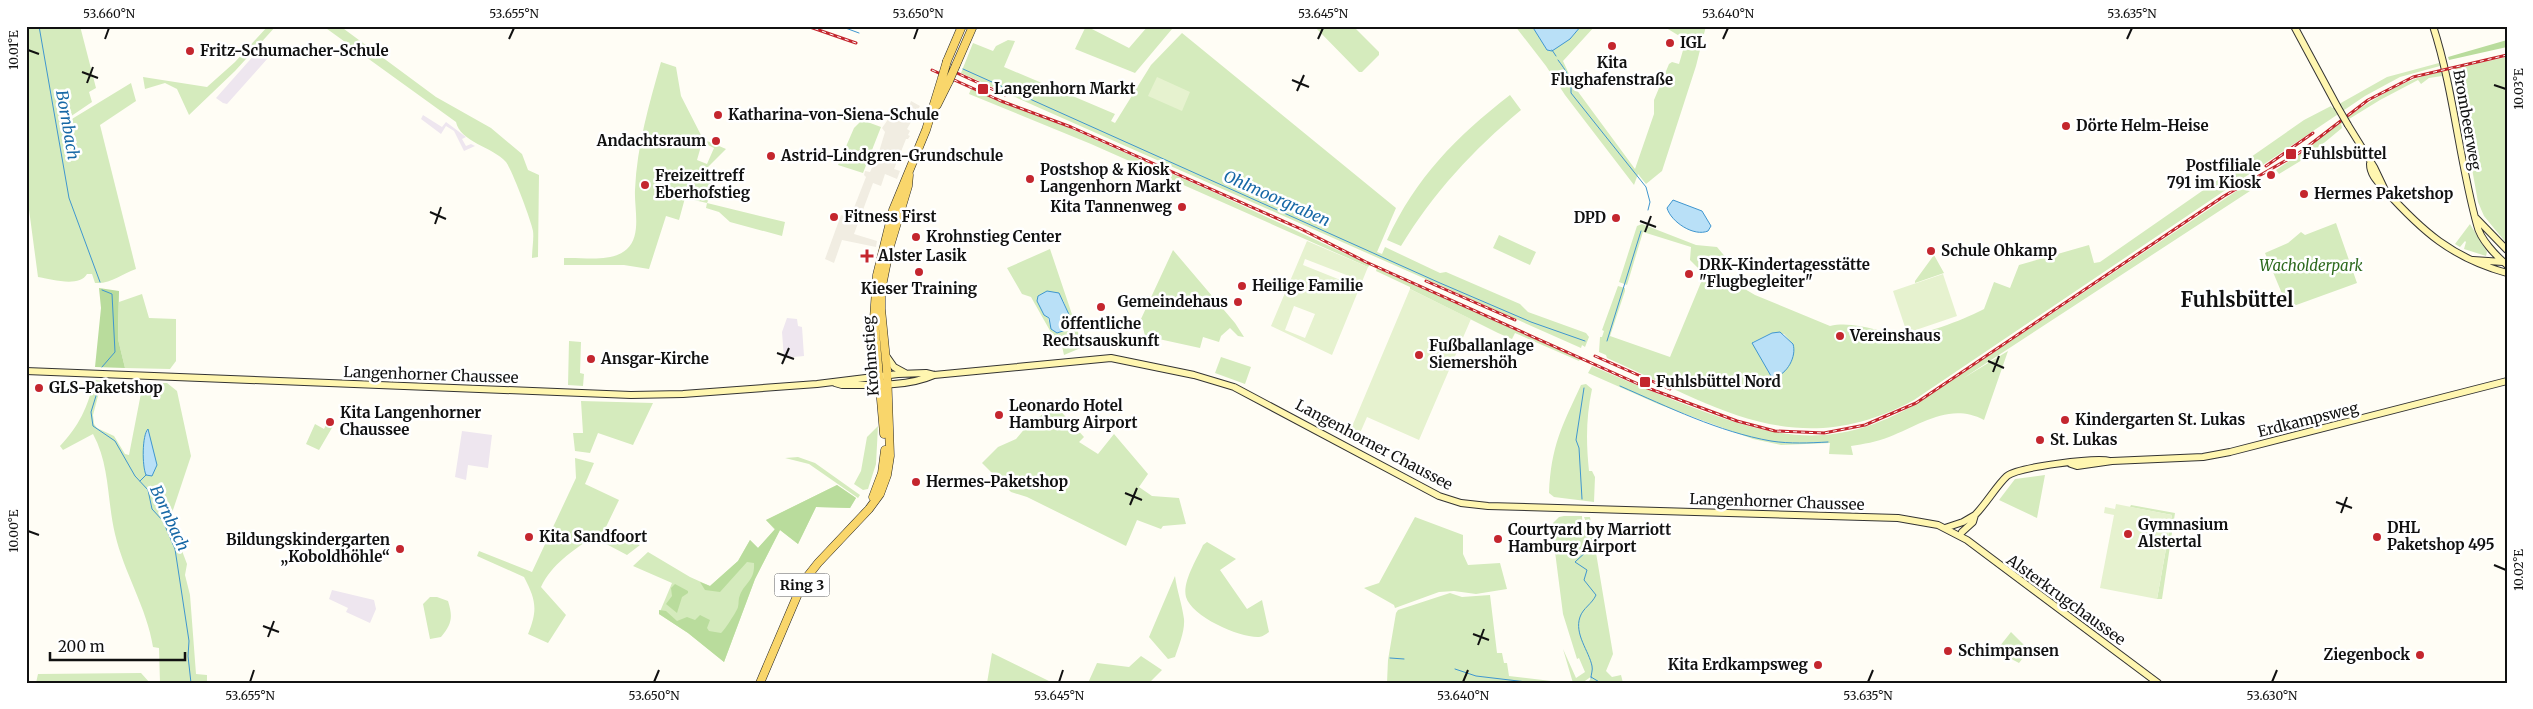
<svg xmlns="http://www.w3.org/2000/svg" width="2533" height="709" viewBox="0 0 2533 709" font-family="Merriweather,serif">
  <rect width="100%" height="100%" fill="#fffdf5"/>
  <path fill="#eee6ef" d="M256,53L259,55L263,53L268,58L227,104L223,103L216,98Z
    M423,115L442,127L446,122L466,137L462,139L466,146L471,144L475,146L464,151L454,131L446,126L441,134L421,119Z
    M787,318L797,319L798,326L802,327L804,356L784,358L782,332Z
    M462,431L492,435L488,468L468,465L466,480L455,477Z
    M332,590L374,600L376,609L370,623L346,612L348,608L329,599Z"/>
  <path fill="#d5ebbd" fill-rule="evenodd" d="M26,26H80L96,88L89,92L92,102L61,123L62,125L131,83L136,101L100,125L136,269C121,274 112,284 95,283L92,274H87C79,288 51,279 38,277L26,187Z
    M268,26H276L235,71L189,115L177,89L165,83L145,89L143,77L207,87L235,62Z
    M323,26H340L436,97L491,128L522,154L528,170L539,175L538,257L532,258C532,249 534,239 533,231C531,220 512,170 506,162C493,147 460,142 456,122Z
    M1086,26L1129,48L1148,26H1169L1172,29L1135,73L1075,49Z
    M1314,26H1353L1379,52V55L1362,72H1359Z
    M1515,26H1532L1547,50L1570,39L1581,26H1595L1563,61L1576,89L1635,169L1654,114V100L1669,64L1672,62L1679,64L1686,40L1663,26H1706L1696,66L1662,171L1646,184L1638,174L1634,185L1565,95L1546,66Z
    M1182,33L1396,208L1377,252L1382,254L1385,247L1440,273L1446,272L1520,304L1528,312L1586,333L1589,337L1585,347L1582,345L1581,348L961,73L973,43L993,51L996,46L1008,40L1015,41L1004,67L1115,114L1111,121L1115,123L1151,65Z
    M2507,57V244L2484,216L2478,202L2458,91L2452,69Z
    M661,62L676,67L681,96L703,139L697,160L707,164L714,148L704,143L705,140L726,149L706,169L721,173L707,203L785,222L782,236L730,222L719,212L706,208L707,203L685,198L679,220L666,216L649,269L624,265H564V258C584,257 612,263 627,249C642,235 634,208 635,190C637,145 649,105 661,62Z
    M2439,63L2440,66L2400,77L2365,96L1914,400C1796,464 1715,406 1607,358L1606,355L1599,352L1600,337H1602L1604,331L1602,330L1618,286L1625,288V291L1610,336L1670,357L1702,280L1697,267L1690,260L1691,247L1643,232L1627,285L1619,282L1637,226L1642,224L1696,245L1717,247L1727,259L1721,275L1755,295L1830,326C1855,320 1882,334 1907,335C1922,336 1970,317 1984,309L1994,282L2010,288L2019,265L2089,245L2094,263L2100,262L2304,120L2331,106L2332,108L2387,77ZM1772,333L1784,334L1793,344C1793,365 1788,366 1771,376L1753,342Z
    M2441,71L2442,76L2429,78L2421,84L2418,80L2380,100L2341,124L2342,128L2307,157L2279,174L2276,170C2334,132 2371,88 2441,71Z
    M971,89L1067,127L1213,192L1370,265L1368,267L1091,144L969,94Z
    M1510,95L1521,110C1473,150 1433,193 1401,246L1387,240C1416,177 1456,137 1510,95Z
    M862,120L881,127L863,173L838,165L854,128Z
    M2241,188L2250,191L1962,379L2008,351L1984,420C1949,402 1921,425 1889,437C1876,442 1864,444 1851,446L1853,455L1829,454L1830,443L1781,445L1753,439L1658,404L1588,373L1592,366C1629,382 1667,398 1705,412C1786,441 1839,448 1916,404Z
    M2336,223L2357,283L2288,308L2265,253L2288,243L2301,232L2305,235Z
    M2470,224L2487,252L2486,256L2464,249L2466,242L2465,241L2460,247L2455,244Z
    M1499,235L1536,252L1530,265L1493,248Z
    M1050,249L1083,347L1064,355L1061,342L1053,336L1031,297L1022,294L1007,268ZM1041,294L1063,300L1071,320L1066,330L1057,333L1051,329Z
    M1173,250L1235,323L1244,337L1238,336L1230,328L1221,336L1219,342L1203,337L1200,348L1145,336L1141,319Z
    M1934,255L1944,273L1915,283V281Z
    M1377,268L1580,359L1579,361L1515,333L1512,339L1498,333L1410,289V287L1376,271Z
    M142,294L149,318L176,319V361L170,369L125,368L118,339L119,302Z
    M569,341L581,342L580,373L584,374L583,386L568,385Z
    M1221,357L1251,367L1245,384L1215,373Z
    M94,380L102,381L93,415L94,424L97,428L114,436L125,454L129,455L143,383H167L177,391L191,456L170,519L187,564L185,575L190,595L196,674L207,675V683H160L159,648L153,647C147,608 124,573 115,534C107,501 110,465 93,434L63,450L60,446C79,426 88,407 94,380Z
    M1586,384L1592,389C1586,417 1586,442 1589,471H1592L1595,477L1594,502L1554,497L1549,493C1551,446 1562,426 1581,385Z
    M581,401L653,403L633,445L598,433L590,453L575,451L573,433H583Z
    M1055,405L1084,437L1079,442L1098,454L1114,434L1148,474L1139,487L1152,496L1179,498L1186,524L1163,526L1161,529L1137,520L1126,546L1027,497L1011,492L982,463L998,447L1016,439L1027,426Z
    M327,423L333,426L319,450L306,444L315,424L324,429Z
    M878,426L876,464L868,489L863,490L854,484L861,471L867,437Z
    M798,457L815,463L860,495L858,498L809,464L785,458Z
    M575,458L594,463L585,484L619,500L605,529L640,545L627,555L593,537C572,551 552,564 541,587L566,615L548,643L528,634C538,610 536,600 524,577L477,556L479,551L532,572L576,478Z
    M2045,475L2037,518L1999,500L2015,479Z
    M837,485L856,498L850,508L816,507L798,544L780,530L755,579L724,662L688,633L659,614L672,583L633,566L648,552L690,577L710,586L738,561L750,540L758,548L775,530L766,520Z
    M2131,505L2175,513L2162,599H2157L2172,515L2130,507Z
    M1564,516H1582L1583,535L1586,522L1584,517H1590L1613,654L1606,671L1612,677L1621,675L1623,683H1588L1592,676L1582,683H1573L1563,649L1576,678L1585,672L1579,658L1577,659L1563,614L1554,544L1553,523L1559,517Z
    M1415,517L1463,535V554L1468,565L1500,563L1507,589L1476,594L1454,591L1439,592L1395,608L1394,605L1364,588L1379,583Z
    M1207,542L1236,559L1220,570L1247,609L1262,600L1269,632C1266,634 1262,637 1259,637C1240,638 1192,617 1186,597C1182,582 1197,559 1203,545Z
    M1175,576C1177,591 1182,604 1184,619C1185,631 1179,645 1175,657L1168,659L1149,637Z
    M1450,593L1462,597L1490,595L1497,653H1502L1504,663H1507L1509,676L1568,683H1387L1388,660L1396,613L1398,610Z
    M430,597H437L448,601C453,617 452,624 441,637L430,639L423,604Z
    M2011,632L2029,650L2019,663L1996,651Z
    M992,653L1053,683H987Z
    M1141,656L1162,670L1149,683H1088L1097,663L1129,667Z
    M141,673L150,683H36L38,674Z"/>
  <path fill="#b9dc9c" d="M2507,40V47L2449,60L2448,57Z
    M99,288L119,291L118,339L125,368L95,367L101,308Z
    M837,485L856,498L850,508L816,507L798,544L780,530L755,579L724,662L688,633L659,614V610L666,611L677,621L687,617L695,620L700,615L710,620L707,628L709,631L721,633C724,631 737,611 738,607C739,603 738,599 740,595C745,582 755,581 754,563L747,562L720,592L705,590L700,582L710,586L738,561L750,540L758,548L775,529L766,520Z
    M675,584L688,591V593L682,597L677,613L666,604L672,596L671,588Z"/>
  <path fill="#e6f2cf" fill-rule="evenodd" d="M1157,77L1190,92L1182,111L1148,96Z
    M1307,241L1368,267L1332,355L1271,326ZM1305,259L1349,276L1348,278L1343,281L1303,265ZM1294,306L1315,314L1305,338L1285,330Z
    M1943,274L1957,316L1907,333L1893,291Z
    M1410,289L1471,319L1419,440L1367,417L1357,440L1348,436Z
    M2116,504L2172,515L2157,599L2100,588L2114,515L2104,513L2105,507L2115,509Z"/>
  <path fill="#f1ede2" d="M911,101L920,106L907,129L910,131L908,135L910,136L908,139H906L894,169L900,171L897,179L885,174L881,186L873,183L854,234L877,241L876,247L842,240L834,263L825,259L841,215L850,218L866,177L864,175L865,171L870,172L878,155L885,132L882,128L889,118L887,117L888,114L904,120Z"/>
  <path fill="#b9e0f7" stroke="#3f96cf" d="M1532,26H1581L1570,39L1552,51L1547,50Z
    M1673,200L1702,211L1711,226L1708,231C1694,237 1671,222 1667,208Z
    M1047,291L1059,293L1072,321L1066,330L1057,333L1051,329L1049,318L1044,315L1037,301L1038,296Z
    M1780,332L1793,344C1797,356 1787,375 1774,377L1771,376L1752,343L1772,333Z
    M148,429L157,465L152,476L146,475C142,466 142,435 148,429Z"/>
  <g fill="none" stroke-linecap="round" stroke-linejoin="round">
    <path stroke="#3f96cf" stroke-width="1" d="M39,26L69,198L100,282
      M840,26L859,33
      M1552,50L1556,56
      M1558,60C1566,71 1572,78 1571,93L1646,187L1650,202L1648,210
      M963,69L1440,283L1531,322L1585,341
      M102,290L112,294L115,352L102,367
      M1607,341L1641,231
      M100,383L91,412L93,426L115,441L135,476L148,490L152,509L163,521L175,549L189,641L188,656L191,683
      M1620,386C1668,407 1719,432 1771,441C1790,444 1809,443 1828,442
      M140,481L146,475
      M1582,499L1579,448L1576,440L1584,388
      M1568,527L1581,526
      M1587,541L1588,550L1575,562L1587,570L1584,580L1596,595C1592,604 1583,608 1580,617C1574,634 1589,651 1592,666C1593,670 1591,674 1591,678
      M1390,658L1404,659
      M1455,669L1476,676L1535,683
      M1591,677L1601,683"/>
    <g stroke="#333" stroke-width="8">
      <path id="secondary" d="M2294,26L2337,106
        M2433,26C2454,91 2459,160 2477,225C2480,239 2496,256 2507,265
        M2348,125L2374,167L2384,188
        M2370,164C2370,175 2378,182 2385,190C2422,231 2452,258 2507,273
        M2476,218L2507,250
        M2473,260L2503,262
        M887,357L894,367L905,373
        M26,371L631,395L683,394L817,384L898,374L926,373L934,375L1111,358L1194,375L1234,387L1439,496L1461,503L1488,506L1898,518L1938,525L1967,540L2158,683
        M835,383L842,385C870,385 907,387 934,375
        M2071,464L2077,466L2112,461L2203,457L2230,452L2507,381
        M1945,528L1963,522L1975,515
        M1962,532L1973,522L1975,515C1986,504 1997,485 2007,476C2018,467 2097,457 2110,461"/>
    </g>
    <g stroke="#222" stroke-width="9">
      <path id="primary" d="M947,61L962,26
        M956,65L973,26
        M937,105L949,81
        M884,434L874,319L877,275L893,210L926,130L942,78
        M873,497L882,473L885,450
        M760,683L803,582L818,563L869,509L880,494L887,475L890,456L887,370L881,309V291L890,246L908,186L909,175"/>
    </g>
    <use href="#secondary" stroke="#fff6b0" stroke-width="6"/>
    <use href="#primary" stroke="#f9d66b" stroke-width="8"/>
    <g stroke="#c4262e" stroke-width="3">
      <path id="rail" d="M807,26L856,43
        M946,68L1005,95
        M932,70L1001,101L1071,127L1301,229L1366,262L1645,387L1737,421L1775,431L1824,433L1865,425L1916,403L2224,196L2299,153L2368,100L2413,77L2507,55
        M2266,166L2313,133
        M1426,281L1515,320
        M1595,356L1670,389"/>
    </g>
    <use href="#rail" stroke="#fff" stroke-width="1" stroke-dasharray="4" stroke-linecap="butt"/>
    <g stroke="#333" stroke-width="8" stroke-linecap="butt">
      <path id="secondary-bridge" d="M2337,106L2348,125"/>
    </g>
    <g stroke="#222" stroke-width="9" stroke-linecap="butt">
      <path id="primary-bridge" d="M942,78L947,61
        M949,81L956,65"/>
    </g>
    <use href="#secondary-bridge" stroke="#fff6b0" stroke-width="6"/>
    <use href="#primary-bridge" stroke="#f9d66b" stroke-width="8"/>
  </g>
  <path fill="none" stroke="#111" stroke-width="2" d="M105,39L109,28M509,39L514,28M914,39L918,28M1318,39L1323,28M1723,39L1728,28M2127,39L2132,28M28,50L39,54M82,72L98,78M1292,80L1309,87M87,83L93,67M2494,85L2506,89M1297,91L1304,75M430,212L446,219M1640,221L1656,227M435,224L441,207M1645,232L1651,216M777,353L794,359M1988,361L2004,368M782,364L789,348M1993,372L1999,356M1125,493L1142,500M2336,502L2352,508M1130,505L1137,488M2341,513L2347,497M28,531L39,535M2494,565L2506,570M263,626L279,632M1473,634L1489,640M268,637L274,621M1478,645L1484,629M250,682L254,670M654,682L659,670M1059,682L1063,670M1463,682L1468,670M1868,682L1873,670M2272,682L2277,670"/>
  <g fill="#c4262e" stroke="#fff" stroke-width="2">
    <circle cx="1670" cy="43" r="5"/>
    <circle cx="1612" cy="46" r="5"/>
    <circle cx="190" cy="51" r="5"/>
    <rect x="977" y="83" width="12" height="12" rx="2.5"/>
    <circle cx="718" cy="115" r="5"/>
    <circle cx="2066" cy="126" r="5"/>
    <circle cx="716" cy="141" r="5"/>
    <rect x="2285" y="148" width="12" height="12" rx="2.5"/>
    <circle cx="771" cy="156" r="5"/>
    <circle cx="2271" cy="175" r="5"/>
    <circle cx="1030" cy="179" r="5"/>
    <circle cx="645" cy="185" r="5"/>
    <circle cx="2304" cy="194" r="5"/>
    <circle cx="1182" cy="207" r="5"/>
    <circle cx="834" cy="217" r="5"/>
    <circle cx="1616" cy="218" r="5"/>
    <circle cx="916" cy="237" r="5"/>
    <circle cx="1931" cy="251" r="5"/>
    <path d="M864.5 248.5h5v5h5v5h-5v5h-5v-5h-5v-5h5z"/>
    <circle cx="919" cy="272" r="5"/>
    <circle cx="1689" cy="274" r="5"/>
    <circle cx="1242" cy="286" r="5"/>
    <circle cx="1238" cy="302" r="5"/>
    <circle cx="1101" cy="307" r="5"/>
    <circle cx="1840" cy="336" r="5"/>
    <circle cx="1419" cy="355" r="5"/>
    <circle cx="591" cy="359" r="5"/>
    <rect x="1639" y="376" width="12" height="12" rx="2.5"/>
    <circle cx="39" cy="388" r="5"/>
    <circle cx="999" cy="415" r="5"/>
    <circle cx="2065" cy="420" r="5"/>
    <circle cx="330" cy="422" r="5"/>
    <circle cx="2040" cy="440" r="5"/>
    <circle cx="916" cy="482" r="5"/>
    <circle cx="2128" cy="534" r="5"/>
    <circle cx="529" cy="537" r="5"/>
    <circle cx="2377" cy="537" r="5"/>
    <circle cx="1498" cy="539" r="5"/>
    <circle cx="400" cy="549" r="5"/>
    <circle cx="1948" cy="651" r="5"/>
    <circle cx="2420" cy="655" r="5"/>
    <circle cx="1818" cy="665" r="5"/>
  </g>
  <g text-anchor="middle" stroke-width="5" stroke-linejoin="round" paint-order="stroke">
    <rect fill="#fff" stroke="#585858" stroke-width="1" x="774.5" y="573.5" width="55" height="23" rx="4"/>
    <g font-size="14" font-weight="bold" fill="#111">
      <text x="802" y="590">Ring 3</text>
    </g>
    <g font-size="15" font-weight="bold" fill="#111" stroke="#fff" text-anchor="start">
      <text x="1680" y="48">IGL</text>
      <text x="200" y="56">Fritz-Schumacher-Schule</text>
      <text x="1612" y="68" text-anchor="middle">Kita<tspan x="1612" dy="17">Flughafenstraße</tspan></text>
      <text x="994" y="94">Langenhorn Markt</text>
      <text x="728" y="120">Katharina-von-Siena-Schule</text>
      <text x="2076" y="131">Dörte Helm-Heise</text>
      <text x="706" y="146" text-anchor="end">Andachtsraum</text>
      <text x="2302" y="159">Fuhlsbüttel</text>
      <text x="781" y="161">Astrid-Lindgren-Grundschule</text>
      <text x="2261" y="171" text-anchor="end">Postfiliale<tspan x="2261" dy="17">791 im Kiosk</tspan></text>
      <text x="1040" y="175">Postshop &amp; Kiosk<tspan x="1040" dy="17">Langenhorn Markt</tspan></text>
      <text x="655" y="181">Freizeittreff<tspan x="655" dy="17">Eberhofstieg</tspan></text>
      <text x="2314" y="199">Hermes Paketshop</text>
      <text x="1172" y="212" text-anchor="end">Kita Tannenweg</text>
      <text x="844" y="222">Fitness First</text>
      <text x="1606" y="223" text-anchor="end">DPD</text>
      <text x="926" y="242">Krohnstieg Center</text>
      <text x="1941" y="256">Schule Ohkamp</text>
      <text x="878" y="261">Alster Lasik</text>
      <text x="1699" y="270">DRK-Kindertagesstätte<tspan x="1699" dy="17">"Flugbegleiter"</tspan></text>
      <text x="1252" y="291">Heilige Familie</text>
      <text x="919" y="294" text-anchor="middle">Kieser Training</text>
      <text x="1228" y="307" text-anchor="end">Gemeindehaus</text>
      <text x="1101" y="329" text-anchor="middle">öffentliche<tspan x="1101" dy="17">Rechtsauskunft</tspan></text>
      <text x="1850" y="341">Vereinshaus</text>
      <text x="1429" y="351">Fußballanlage<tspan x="1429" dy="17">Siemershöh</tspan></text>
      <text x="601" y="364">Ansgar-Kirche</text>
      <text x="1656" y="387">Fuhlsbüttel Nord</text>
      <text x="49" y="393">GLS-Paketshop</text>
      <text x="1009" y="411">Leonardo Hotel<tspan x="1009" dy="17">Hamburg Airport</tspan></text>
      <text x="340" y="418">Kita Langenhorner<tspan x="340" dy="17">Chaussee</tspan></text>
      <text x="2075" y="425">Kindergarten St. Lukas</text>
      <text x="2050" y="445">St. Lukas</text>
      <text x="926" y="487">Hermes-Paketshop</text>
      <text x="2138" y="530">Gymnasium<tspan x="2138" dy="17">Alstertal</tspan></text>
      <text x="2387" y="533">DHL<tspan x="2387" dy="17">Paketshop 495</tspan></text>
      <text x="1508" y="535">Courtyard by Marriott<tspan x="1508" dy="17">Hamburg Airport</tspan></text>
      <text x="539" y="542">Kita Sandfoort</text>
      <text x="390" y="545" text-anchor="end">Bildungskindergarten<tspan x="390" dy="17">„Koboldhöhle“</tspan></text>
      <text x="1958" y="656">Schimpansen</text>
      <text x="2410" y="660" text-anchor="end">Ziegenbock</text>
      <text x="1808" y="670" text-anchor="end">Kita Erdkampsweg</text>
    </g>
    <g font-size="15" fill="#111" stroke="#fff">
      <text transform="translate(2467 120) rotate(80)" y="5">Brombeerweg</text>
      <text transform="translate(871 356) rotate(-94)" y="5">Krohnstieg</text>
      <text transform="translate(431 375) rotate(2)" y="5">Langenhorner Chaussee</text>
      <text transform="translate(2308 420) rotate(-14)" y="5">Erdkampsweg</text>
      <text transform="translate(1374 445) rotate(28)" y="5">Langenhorner Chaussee</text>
      <text transform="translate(1777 502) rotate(2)" y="5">Langenhorner Chaussee</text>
      <text transform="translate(2066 600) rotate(36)" y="5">Alsterkrugchaussee</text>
    </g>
    <g font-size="15" font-style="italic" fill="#2f6b1f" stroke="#fff">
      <text x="2311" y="271">Wacholderpark</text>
    </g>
    <g font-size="16" font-style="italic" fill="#1768a6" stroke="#fff">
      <text transform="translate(68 125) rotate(80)" y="6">Bornbach</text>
      <text transform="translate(1277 198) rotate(24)" y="6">Ohlmoorgraben</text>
      <text transform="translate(170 518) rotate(65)" y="6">Bornbach</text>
    </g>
    <g font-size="20" font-weight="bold" fill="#111" stroke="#fff">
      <text x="2237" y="307">Fuhlsbüttel</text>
    </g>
  </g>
  <rect width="2533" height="709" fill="none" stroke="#ffffff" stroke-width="55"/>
  <path d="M50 652v8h135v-8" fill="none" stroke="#111111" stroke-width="2.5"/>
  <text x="58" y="652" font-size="15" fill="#111111" stroke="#ffffff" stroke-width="4" paint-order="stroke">200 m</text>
  <rect x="28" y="28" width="2478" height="654" fill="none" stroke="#111" stroke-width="2"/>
  <g font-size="12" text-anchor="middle" fill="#111">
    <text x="109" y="18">53.660°N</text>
    <text x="514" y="18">53.655°N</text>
    <text x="918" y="18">53.650°N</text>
    <text x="1323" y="18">53.645°N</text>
    <text x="1728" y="18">53.640°N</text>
    <text x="2132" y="18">53.635°N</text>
    <text transform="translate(14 50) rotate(-90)" y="4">10.01°E</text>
    <text transform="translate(2519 89) rotate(-90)" y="4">10.03°E</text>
    <text transform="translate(14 531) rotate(-90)" y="4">10.00°E</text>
    <text transform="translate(2519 570) rotate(-90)" y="4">10.02°E</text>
    <text x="250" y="700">53.655°N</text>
    <text x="654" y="700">53.650°N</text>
    <text x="1059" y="700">53.645°N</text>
    <text x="1463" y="700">53.640°N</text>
    <text x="1868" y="700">53.635°N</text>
    <text x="2272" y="700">53.630°N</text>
  </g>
</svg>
